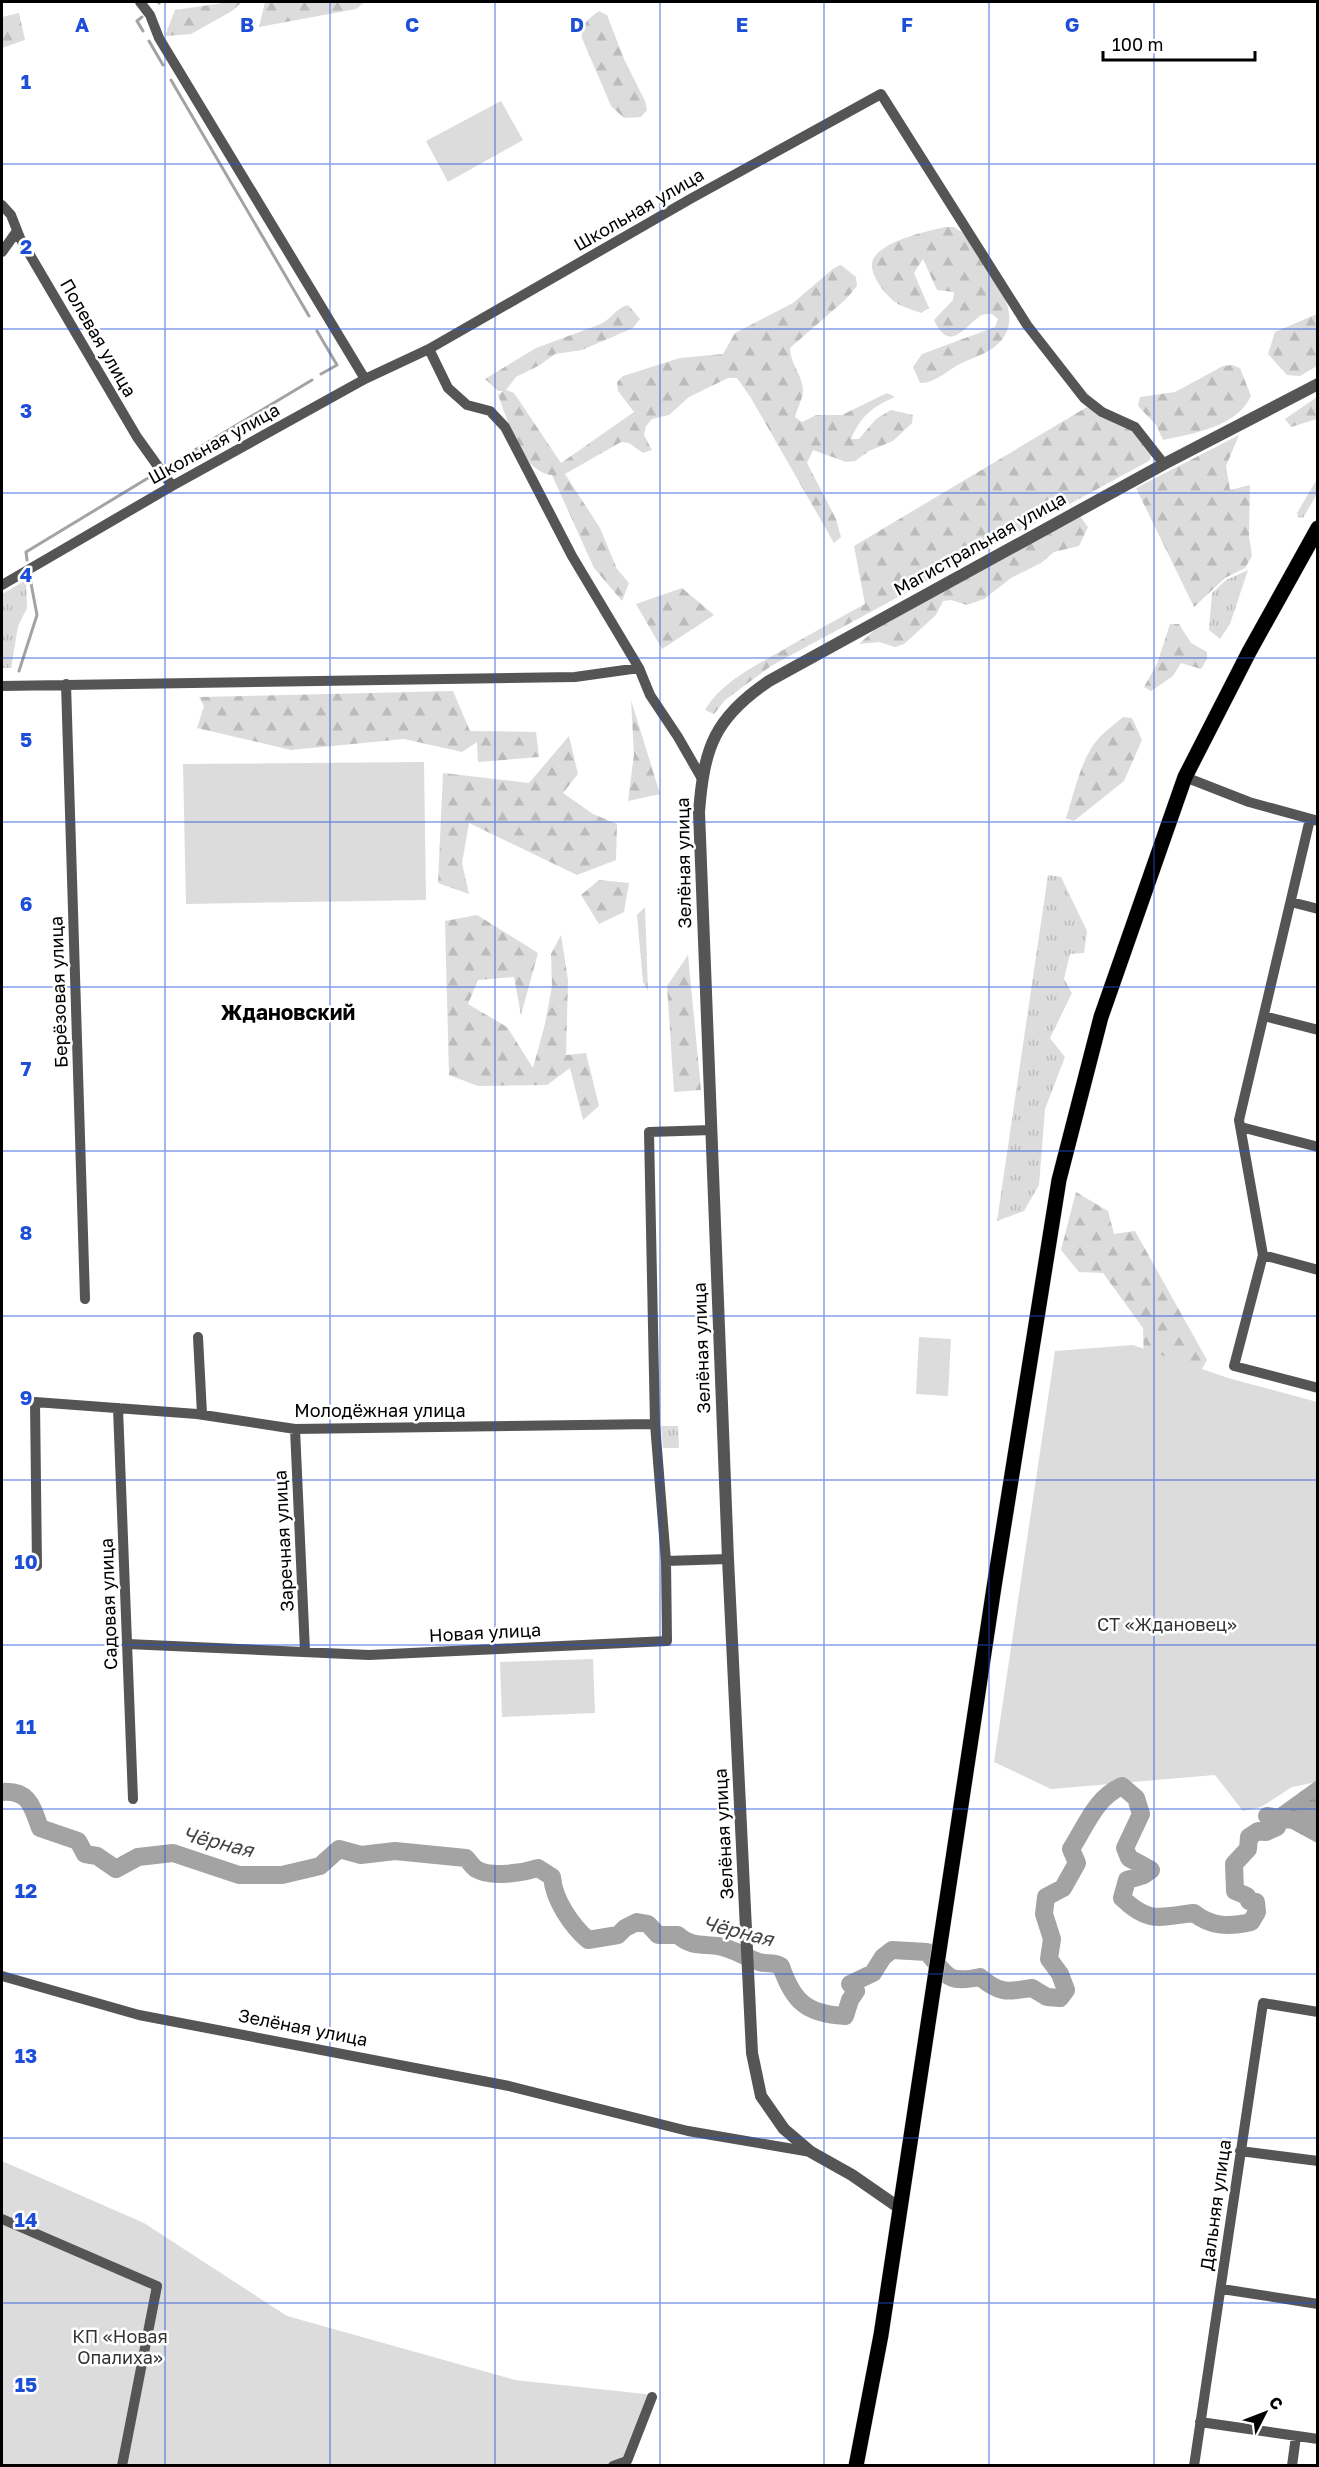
<svg xmlns="http://www.w3.org/2000/svg" width="1319" height="2467" viewBox="0 0 1319 2467" font-family="'Golos Text',sans-serif">
  <defs>
    <pattern id="grass-tufts" width="24" height="20" patternUnits="userSpaceOnUse" patternTransform="scale(1.5)"><rect width="24" height="20" fill="#dcdcdc"/><path d="M3 7l-1-3M5 7V3M7 7l1-3M15 17l-1-3M17 17v-4M19 17l1-3" fill="none" stroke="#bbb"/></pattern>
    <pattern id="forest-firs" width="22" height="20" patternUnits="userSpaceOnUse" patternTransform="scale(1.5)"><rect width="22" height="20" fill="#dcdcdc"/><path d="M5 1l3.5 6h-7zM16 11l3.5 6h-7z" fill="#bbb"/></pattern>
    <pattern id="water-ripples" width="26" height="14" patternUnits="userSpaceOnUse" patternTransform="scale(1.5)"><rect width="26" height="14" fill="#a3a3a3"/><path d="M2 4q2-2 4 0t4 0M15 11q2-2 4 0t4 0" fill="none" stroke="#8b8b8b"/></pattern>
  </defs>
  <rect width="100%" height="100%" fill="#fff"/>
  <path fill="url(#grass-tufts)" d="M1317,479V494L1303,518L1298,517L1297,513Z
    M1248,570L1230,624L1220,639L1209,630L1212,593L1226,580Z
    M26,580L27,608L18,626L11,668H2V594Z
    M1048,875L1061,877L1087,931L1084,953L1070,954L1064,979L1072,993L1050,1038L1065,1057L1045,1109L1039,1185L1024,1211L997,1221Z
    M661,1426H678L679,1448H663Z"/>
  <path fill="url(#forest-firs)" d="M230,2H242L232,11L191,34L165,36L175,10Z
    M265,2H365L356,9L259,27Z
    M599,11L607,15L624,59L645,101L647,110L641,117L624,118L611,106L582,38C580,24 589,19 599,11Z
    M19,13L25,40L2,48V17Z
    M945,227H954L963,233C984,265 1038,319 990,350C982,355 972,358 964,362C950,368 935,384 920,383L913,367L922,354L995,327L998,319L992,314C991,314 983,314 982,315C967,323 950,356 934,320L953,300L954,292L937,290L923,259L914,273L929,308L921,313C913,310 902,307 895,302C884,293 863,268 876,255C890,239 925,232 945,227Z
    M841,265L856,277L857,286L846,299L790,348C790,364 804,377 803,392C802,400 797,409 795,417L802,422L816,415H842L887,393L895,397C872,407 861,416 851,439H859L876,419L891,410L913,415L912,423L893,441L869,451L855,461L846,462L813,450L807,463L836,519L841,537L834,543L751,398L737,378H728L689,397L669,415L652,419L646,426L644,435L652,450L643,453L629,443L621,442L565,474L600,528L617,569L629,583L622,601L594,568L552,475C521,472 508,420 498,395L503,391H498L485,379L536,348L601,324C612,318 616,308 628,305L640,319L633,328L582,350L555,354L540,365L516,377L506,390L514,393L561,463L634,412L618,391L617,382L623,376L680,358L723,354L735,333L793,303L834,268Z
    M1317,314V366L1300,376L1287,375L1268,354L1275,332Z
    M1232,365L1240,368L1251,396C1238,426 1193,434 1163,440L1156,425L1138,406L1140,397L1175,392L1223,366Z
    M1317,397V419L1291,427L1285,419Z
    M1087,407L1132,428L1152,454L1149,461L771,666L725,700L714,714L705,710C723,680 759,664 788,647C814,632 839,618 865,604L854,546Z
    M1239,435L1226,466L1230,490L1250,485L1249,536L1252,556L1245,568L1225,578L1194,607L1136,488Z
    M1080,516L1088,527L1079,546L1054,552L1041,563L1011,578L984,599L967,605L951,600L943,601L936,615L904,644L895,647L879,642L859,644L882,623Z
    M682,588L714,615L662,649L636,604Z
    M1170,624H1179L1191,643L1207,652V659L1201,669L1181,663L1173,676L1151,691L1144,687L1157,664Z
    M453,691L470,731L536,732L539,757L478,762L477,742L462,752L404,739L291,750L197,728L204,706L199,697Z
    M631,700L660,794L628,801L634,754Z
    M1123,717L1132,718L1142,740L1124,781L1074,821L1066,818C1074,794 1081,758 1098,739C1105,731 1115,724 1123,717Z
    M569,736L578,774L563,793L593,814L617,824L616,860L577,875L469,823L462,863L469,894L438,883L443,773L529,783Z
    M599,880L629,883L624,912L599,924L581,895Z
    M645,907L648,991L643,982L637,915Z
    M477,915L538,953L521,1015L514,977L478,980L468,1004L507,1027L533,1068L545,1024L552,986L551,954L561,935L568,980L566,1055L586,1053L599,1106L583,1120L570,1068L547,1085L478,1086L449,1075L445,921Z
    M688,955L701,1090L674,1092L667,986Z
    M1076,1192L1108,1211L1114,1234L1135,1231L1207,1360L1200,1372L1144,1360L1143,1328L1103,1273L1079,1272L1061,1250Z"/>
  <path fill="#dcdcdc" d="M501,101L523,140L448,182L426,141Z
    M424,762L426,900L186,904L183,764Z
    M919,1337L951,1339L948,1396L916,1394Z
    M1133,1345L1228,1378L1317,1402V1782L1292,1787L1261,1807L1243,1811L1215,1775L1051,1789L994,1762L1055,1351Z
    M593,1659L595,1713L502,1717L500,1662Z
    M2,2161L144,2223L287,2316L515,2380L654,2395L623,2466L2,2465Z"/>
  <path fill="url(#water-ripples)" d="M1317,1780V1843L1267,1816Z"/>
  <g fill="none" stroke-linecap="round" stroke-linejoin="round">
    <path stroke="#a3a3a3" stroke-width="3" d="M159,3L160,2
      M142,17L137,21L143,31
      M149,41L163,65
      M171,80L309,316
      M317,331L337,365L321,374
      M168,466L312,380
      M27,560L26,552L153,475
      M19,671L37,615L30,578"/>
    <path stroke="#a3a3a3" stroke-width="18" d="M2,1792C29,1790 32,1806 40,1828L78,1841L85,1854L97,1856L116,1869L138,1857L173,1853L239,1875H282L320,1866L339,1849L361,1855L395,1851L466,1858C469,1861 472,1866 476,1869C490,1878 522,1873 538,1868L552,1877C554,1900 571,1925 588,1940L618,1935L625,1928L637,1922L648,1924L658,1935H678C690,1947 703,1944 718,1946C732,1948 745,1957 759,1962C768,1965 772,1961 781,1966C793,2002 807,2014 845,2016L850,2000L856,1991L850,1984L873,1973L883,1957L892,1950L927,1952C948,1976 946,1984 980,1977C1000,1994 1007,1992 1032,1988L1047,1997L1060,1998L1066,1990L1060,1974L1049,1959L1052,1939L1044,1914L1046,1897L1063,1888L1077,1863L1071,1849C1086,1826 1095,1798 1122,1786L1136,1798L1141,1814L1125,1848L1129,1858L1151,1870L1144,1875L1127,1880L1122,1898C1149,1924 1159,1917 1194,1913C1211,1927 1230,1927 1251,1922L1257,1912L1256,1902L1249,1901L1247,1896L1235,1891L1234,1864L1248,1849L1249,1837L1258,1831L1266,1832L1277,1827L1267,1816L1318,1824"/>
    <g stroke="#dbdbdb" stroke-width="16">
      <path id="primary" d="M856,2466L881,2335L994,1587L1059,1180L1101,1017L1185,777L1249,652L1318,528"/>
    </g>
    <path stroke="#555" stroke-width="10" d="M140,2L150,15L159,38L365,379
      M2,205L11,215L20,238L137,437L172,486
      M2,252L17,231
      M429,349L448,388L467,405L490,411L505,427L572,556L639,668L650,695L678,737L701,777
      M2,585L172,486L365,379L429,349L692,198L881,94L1027,325L1084,398L1102,412L1135,427L1164,464
      M66,684L85,1299
      M2,686L575,677L639,668
      M1185,777L1249,802L1318,821
      M1310,819L1239,1120L1263,1255L1234,1366L1318,1388
      M1291,902L1318,909
      M1264,1016L1318,1030
      M1241,1127L1318,1147
      M712,1130L649,1132L655,1424L666,1561L728,1559
      M1263,1255L1318,1270
      M198,1337L202,1414
      M118,1408L133,1799
      M295,1429L305,1651
      M37,1566L35,1402L197,1414L295,1429L655,1424
      M127,1644L369,1655L667,1641L666,1561
      M2,1976L139,2015L509,2086L688,2131L811,2152
      M1240,2151L1318,2161
      M2,2219L157,2286L122,2466
      M1222,2289L1318,2304
      M1200,2422L1318,2439
      M613,2466L627,2461L652,2397
      M1194,2466L1263,2003L1318,2012
      M1292,2466L1296,2436"/>
    <path stroke="#555" stroke-width="12" d="M901,2209L852,2175L811,2152L784,2129L761,2096L752,2053L728,1559L699,812C704,748 714,718 769,681L1164,464L1318,384"/>
    <use href="#primary" stroke="#000" stroke-width="15"/>
  </g>
  <path fill="none" stroke="#1d4ed8" stroke-width="1.5" stroke-opacity="0.55" d="M165,2V2466M330,2V2466M495,2V2466M660,2V2466M824,2V2466M989,2V2466M1154,2V2466M2,164H1318M2,329H1318M2,493H1318M2,658H1318M2,822H1318M2,987H1318M2,1151H1318M2,1316H1318M2,1480H1318M2,1645H1318M2,1809H1318M2,1974H1318M2,2138H1318M2,2303H1318"/>
  <g text-anchor="middle" stroke-width="5" stroke-linejoin="round" paint-order="stroke">
    <g font-size="18" fill="#000" stroke="#fff">
      <text transform="translate(639 210) rotate(-30)" y="6">Школьная улица</text>
      <text transform="translate(98 338) rotate(60)" y="6">Полевая улица</text>
      <text transform="translate(214 444) rotate(-29)" y="6">Школьная улица</text>
      <text transform="translate(980 544) rotate(-29)" y="6">Магистральная улица</text>
      <text transform="translate(684 863) rotate(-91)" y="6">Зелёная улица</text>
      <text transform="translate(59 992) rotate(-92)" y="6">Берёзовая улица</text>
      <text transform="translate(702 1348) rotate(-92)" y="6">Зелёная улица</text>
      <text x="380" y="1417">Молодёжная улица</text>
      <text transform="translate(284 1541) rotate(-93)" y="6">Заречная улица</text>
      <text transform="translate(109 1604) rotate(-92)" y="6">Садовая улица</text>
      <text transform="translate(485 1633) rotate(-3)" y="6">Новая улица</text>
      <text transform="translate(724 1834) rotate(-93)" y="6">Зелёная улица</text>
      <text transform="translate(303 2028) rotate(11)" y="6">Зелёная улица</text>
      <text transform="translate(1216 2205) rotate(-82)" y="6">Дальняя улица</text>
    </g>
    <g font-size="18" fill="#333" stroke="#fff">
      <text x="1167" y="1631">СТ «Ждановец»</text>
      <text x="120" y="2343">КП «Новая<tspan x="120" dy="21">Опалиха»</tspan></text>
    </g>
    <g font-size="20" font-style="italic" fill="#444" stroke="#fff">
      <text transform="translate(218 1842) rotate(14)" y="7">Чёрная</text>
      <text transform="translate(738 1931) rotate(14)" y="7">Чёрная</text>
    </g>
    <g font-size="21" font-weight="bold" fill="#000" stroke="#fff">
      <text x="288" y="1020">Ждановский</text>
    </g>
  </g>
  <g font-size="20" text-anchor="middle" font-weight="bold" fill="#1d4ed8" stroke="#fff" stroke-width="5" stroke-linejoin="round" paint-order="stroke">
    <text x="82" y="32">A</text>
    <text x="247" y="32">B</text>
    <text x="412" y="32">C</text>
    <text x="577" y="32">D</text>
    <text x="742" y="32">E</text>
    <text x="907" y="32">F</text>
    <text x="1072" y="32">G</text>
    <text x="26" y="89">1</text>
    <text x="26" y="254">2</text>
    <text x="26" y="418">3</text>
    <text x="26" y="582">4</text>
    <text x="26" y="747">5</text>
    <text x="26" y="911">6</text>
    <text x="26" y="1076">7</text>
    <text x="26" y="1240">8</text>
    <text x="26" y="1405">9</text>
    <text x="26" y="1569">10</text>
    <text x="26" y="1734">11</text>
    <text x="26" y="1898">12</text>
    <text x="26" y="2063">13</text>
    <text x="26" y="2227">14</text>
    <text x="26" y="2392">15</text>
  </g>
  <rect width="1319" height="2467" fill="none" stroke="#000000" stroke-width="6"/>
  <g transform="translate(1265 2413) rotate(48)" stroke="#ffffff" stroke-width="4.5" paint-order="stroke">
  <path d="M0-4.5L10 22L0 15L-10 22Z" fill="#000000"/>
  <text y="-9" font-size="16" font-weight="bold" text-anchor="middle" fill="#000000">С</text>
  </g>
  <path d="M1103 51v9h152v-9" fill="none" stroke="#000000" stroke-width="3"/>
  <text x="1112" y="51" font-size="18" fill="#000000" stroke="#ffffff" stroke-width="4.5" paint-order="stroke">100 m</text>
</svg>
